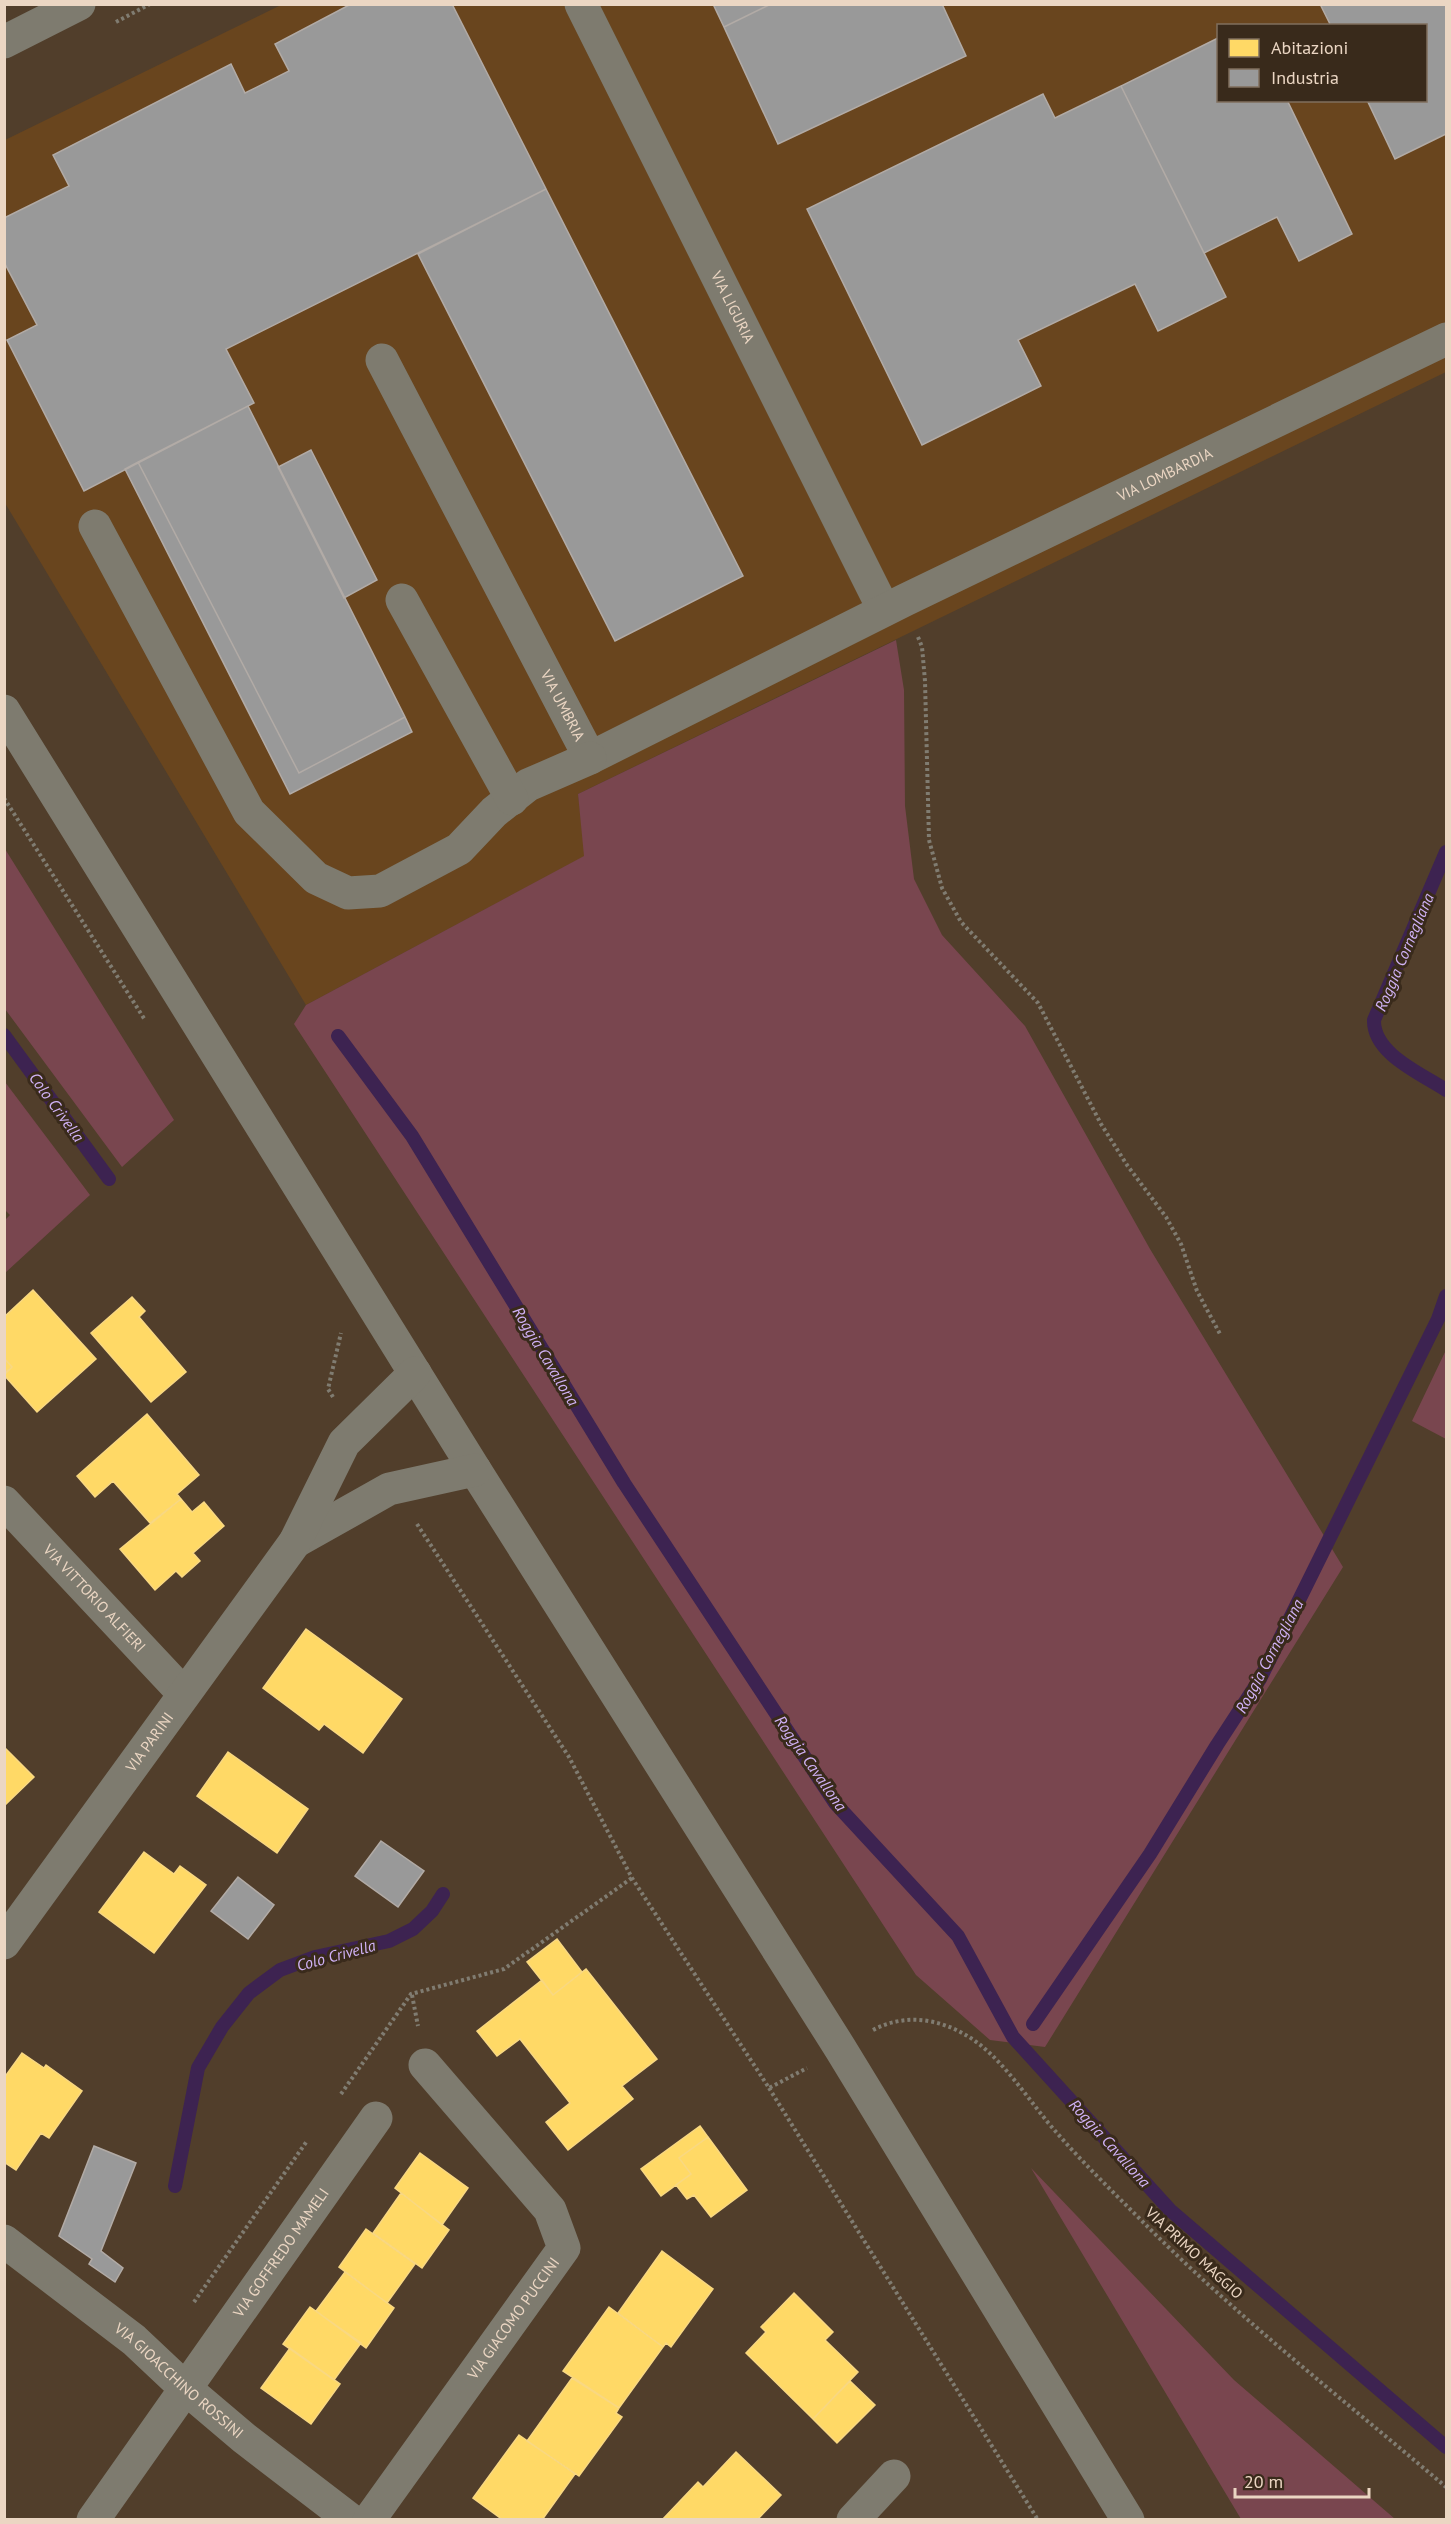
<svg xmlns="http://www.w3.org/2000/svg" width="1451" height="2524" viewBox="0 0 1451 2524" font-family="'PT Sans',sans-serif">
  <rect width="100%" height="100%" fill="#513e2b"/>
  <path fill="#69451e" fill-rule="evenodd" d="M281,5H1446V372L578,794L585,856L306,1005L5,503V140ZM1218,26H1426V100H1218Z"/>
  <path fill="#79464f" d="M896,640L904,690L905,806L914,879L942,935L1025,1026L1150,1249L1343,1567L1045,2047L990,2040L916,1975L294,1024L306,1005L584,856L578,794Z
    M5,849L174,1120L122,1167L5,1009Z
    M5,1082L90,1195L5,1273V1220L10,1215L4,1209Z
    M1446,1350V1439L1412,1421Z
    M1031,2168L1234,2380L1395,2519H1241Z"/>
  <path fill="#ffd966" stroke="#f9d882" stroke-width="1.5" d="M33,1290L96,1359L37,1412L4,1375L12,1367L4,1358V1317Z
    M132,1297L145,1311L139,1317L186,1372L151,1402L91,1333Z
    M4,1358L12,1367L4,1373Z
    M147,1414L199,1475L177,1494L181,1499L150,1523L113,1481L95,1497L77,1476Z
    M181,1499L192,1512L204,1502L224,1526L193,1553L200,1561L182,1577L176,1571L155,1590L120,1549Z
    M306,1629L402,1699L363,1753L324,1724L319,1730L263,1688Z
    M4,1747L34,1777L4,1806Z
    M228,1752L308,1809L277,1853L197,1796Z
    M144,1852L174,1874L180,1866L206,1885L154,1953L99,1912Z
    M557,1939L582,1972L553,1995L527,1962Z
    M586,1969L657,2059L622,2086L633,2099L568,2150L546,2122L570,2103L520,2039L497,2056L477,2031L542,1980L553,1995Z
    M22,2053L44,2068L46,2065L82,2091L49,2138L41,2133L16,2170L4,2162V2078Z
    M700,2126L708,2137L679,2158L691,2174L661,2196L641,2169Z
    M708,2137L747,2190L711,2217L694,2195L687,2199L676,2185L691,2174L679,2158Z
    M420,2153L468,2188L442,2225L395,2188Z
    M401,2193L449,2230L422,2268L373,2233Z
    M366,2229L415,2264L387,2303L339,2267Z
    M662,2251L713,2289L671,2347L666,2343L663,2347L618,2313Z
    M345,2272L394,2308L366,2348L316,2311Z
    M794,2293L833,2332L825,2340L858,2372L813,2419L746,2353L766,2332L761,2327Z
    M310,2307L361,2343L334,2380L283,2344Z
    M609,2307L663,2347L619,2408L563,2371Z
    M290,2348L340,2384L311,2424L261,2388Z
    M572,2378L619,2408L616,2413L622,2417L579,2476L527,2441Z
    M850,2381L875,2405L837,2443L813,2419Z
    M519,2435L575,2474L542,2520H503L473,2498Z
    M736,2452L781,2495L757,2520H662L698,2482L703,2487Z"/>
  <path fill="#999" stroke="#b2aba6" stroke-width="1.5" d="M351,4H452L546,189L226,349L254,403L84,491L7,340L37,325L4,262V218L69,186L53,155L231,64L245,93L289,71L275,44Z
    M713,4H771L724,27Z
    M771,4H942L966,56L778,144L724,27Z
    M1320,4H1446V134L1395,159L1367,100H1426V26H1331Z
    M1218,38V100H1287L1352,234L1299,261L1277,217L1204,253L1121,86Z
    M1121,86L1226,297L1158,331L1135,284L1018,340L1041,386L922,445L807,209L1043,94L1055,118Z
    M546,189L743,576L615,641L418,254Z
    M248,406L405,717L299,773L138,462Z
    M311,450L377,580L344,598L278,467Z
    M138,462L299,773L405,717L412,732L290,794L125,469Z
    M381,1841L424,1871L398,1907L355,1876Z
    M238,1877L274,1905L248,1939L211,1911Z
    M94,2146L136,2163L101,2251L123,2268L115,2282L89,2264L92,2259L59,2236Z"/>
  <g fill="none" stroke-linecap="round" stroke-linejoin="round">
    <path stroke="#3d2351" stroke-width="14" d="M1446,852L1374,1020C1373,1054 1422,1074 1446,1090
      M4,1035L109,1179
      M338,1036L412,1136L624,1483L835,1803L958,1936L1013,2037L1170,2210L1446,2447
      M1033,2024L1150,1854L1217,1745L1260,1679L1438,1319L1446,1296
      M175,2186L198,2068L222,2027L249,1993L280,1970L315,1957L389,1941L413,1929L432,1911L443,1894"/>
    <path stroke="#807c71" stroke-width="4" stroke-dasharray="3 3" stroke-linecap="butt" d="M116,22L150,4
      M918,637L922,647L925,681L929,840L942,888L961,922L1038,1003L1101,1124L1127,1165L1166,1217L1181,1244L1197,1291L1220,1334
      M4,798L145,1020
      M333,1397L328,1389L341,1333
      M417,1524L569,1757L632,1878L769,2088L807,2068
      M412,1995L418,2026
      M873,2030C903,2014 936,2018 964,2034C1001,2054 1029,2102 1057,2133C1084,2164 1113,2192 1142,2221C1237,2317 1344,2400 1446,2487
      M769,2088L1038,2520
      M341,2094L411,1994L504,1969L632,1878
      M194,2302L307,2141"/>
    <g stroke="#7e7b6f" stroke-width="33">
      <path id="s1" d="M581,4L884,610"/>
      <path d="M4,42L79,4"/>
      <path id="s2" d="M382,360L590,758L905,600L1446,339"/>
      <path d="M95,526L249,812L316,878L348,893L380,891L459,849L494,812L528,785L590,758"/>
      <path d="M402,600L512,799"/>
      <path d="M4,711L475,1470L840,2048L1128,2520"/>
      <path id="s3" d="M4,1502L184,1694"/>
      <path d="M295,1542L389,1489L475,1470"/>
      <path id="s4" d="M4,1943L295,1542L344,1443L415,1373"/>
      <path id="s5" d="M4,2241L134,2340L185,2388L244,2438L351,2520"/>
      <path id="s6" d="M93,2520L376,2118"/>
      <path id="s7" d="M369,2520L564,2248L550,2210L425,2065"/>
      <path d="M853,2520L894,2476"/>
    </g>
  </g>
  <g text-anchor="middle" stroke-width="6" stroke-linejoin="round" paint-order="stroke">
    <g font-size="15" fill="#ebd6c3" stroke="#392a1b">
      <text dy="5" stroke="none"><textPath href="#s1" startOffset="339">VIA LIGURIA</textPath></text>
      <text dy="5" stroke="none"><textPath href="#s2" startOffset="1090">VIA LOMBARDIA</textPath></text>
      <text dy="5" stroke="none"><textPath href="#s2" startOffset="390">VIA UMBRIA</textPath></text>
      <text dy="5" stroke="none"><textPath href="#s3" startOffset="132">VIA VITTORIO ALFIERI</textPath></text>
      <text dy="5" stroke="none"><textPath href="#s4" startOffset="248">VIA PARINI</textPath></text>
      <text dy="5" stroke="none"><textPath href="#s6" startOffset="327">VIA GOFFREDO MAMELI</textPath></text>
      <text transform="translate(1194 2253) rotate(43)" y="5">VIA PRIMO MAGGIO</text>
      <text dy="5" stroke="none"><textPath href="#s7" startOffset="248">VIA GIACOMO PUCCINI</textPath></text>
      <text dy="5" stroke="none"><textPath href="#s5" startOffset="224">VIA GIOACCHINO ROSSINI</textPath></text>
    </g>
    <g font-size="16" font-style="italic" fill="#d0b2f6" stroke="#392a1b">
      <text transform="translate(1404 952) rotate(-67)" y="6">Roggia Cornegliana</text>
      <text transform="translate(57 1107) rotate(54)" y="6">Colo Crivella</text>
      <text transform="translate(546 1356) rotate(59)" y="6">Roggia Cavallona</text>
      <text transform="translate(1269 1656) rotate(-62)" y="6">Roggia Cornegliana</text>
      <text transform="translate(811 1763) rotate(55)" y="6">Roggia Cavallona</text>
      <text transform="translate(336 1955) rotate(-15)" y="6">Colo Crivella</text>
      <text transform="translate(1110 2143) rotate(48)" y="6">Roggia Cavallona</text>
    </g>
  </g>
  <rect width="1451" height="2524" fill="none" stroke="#ebd6c3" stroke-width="12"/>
  <rect x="1217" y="24" width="210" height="78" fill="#392a1b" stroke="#806f5e" stroke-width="1.5"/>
  <rect x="1229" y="39" width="30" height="18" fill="#ffd966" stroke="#806f5e" stroke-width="1.5"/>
  <text x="1271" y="54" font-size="18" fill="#ebd6c3">Abitazioni</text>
  <rect x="1229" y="69" width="30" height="18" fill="#999999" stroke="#806f5e" stroke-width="1.5"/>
  <text x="1271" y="84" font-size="18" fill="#ebd6c3">Industria</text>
  <path d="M1235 2488v9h134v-9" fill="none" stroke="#ebd6c3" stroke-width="3"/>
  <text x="1244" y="2488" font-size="18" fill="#ebd6c3" stroke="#392a1b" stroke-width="4.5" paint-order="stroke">20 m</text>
</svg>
